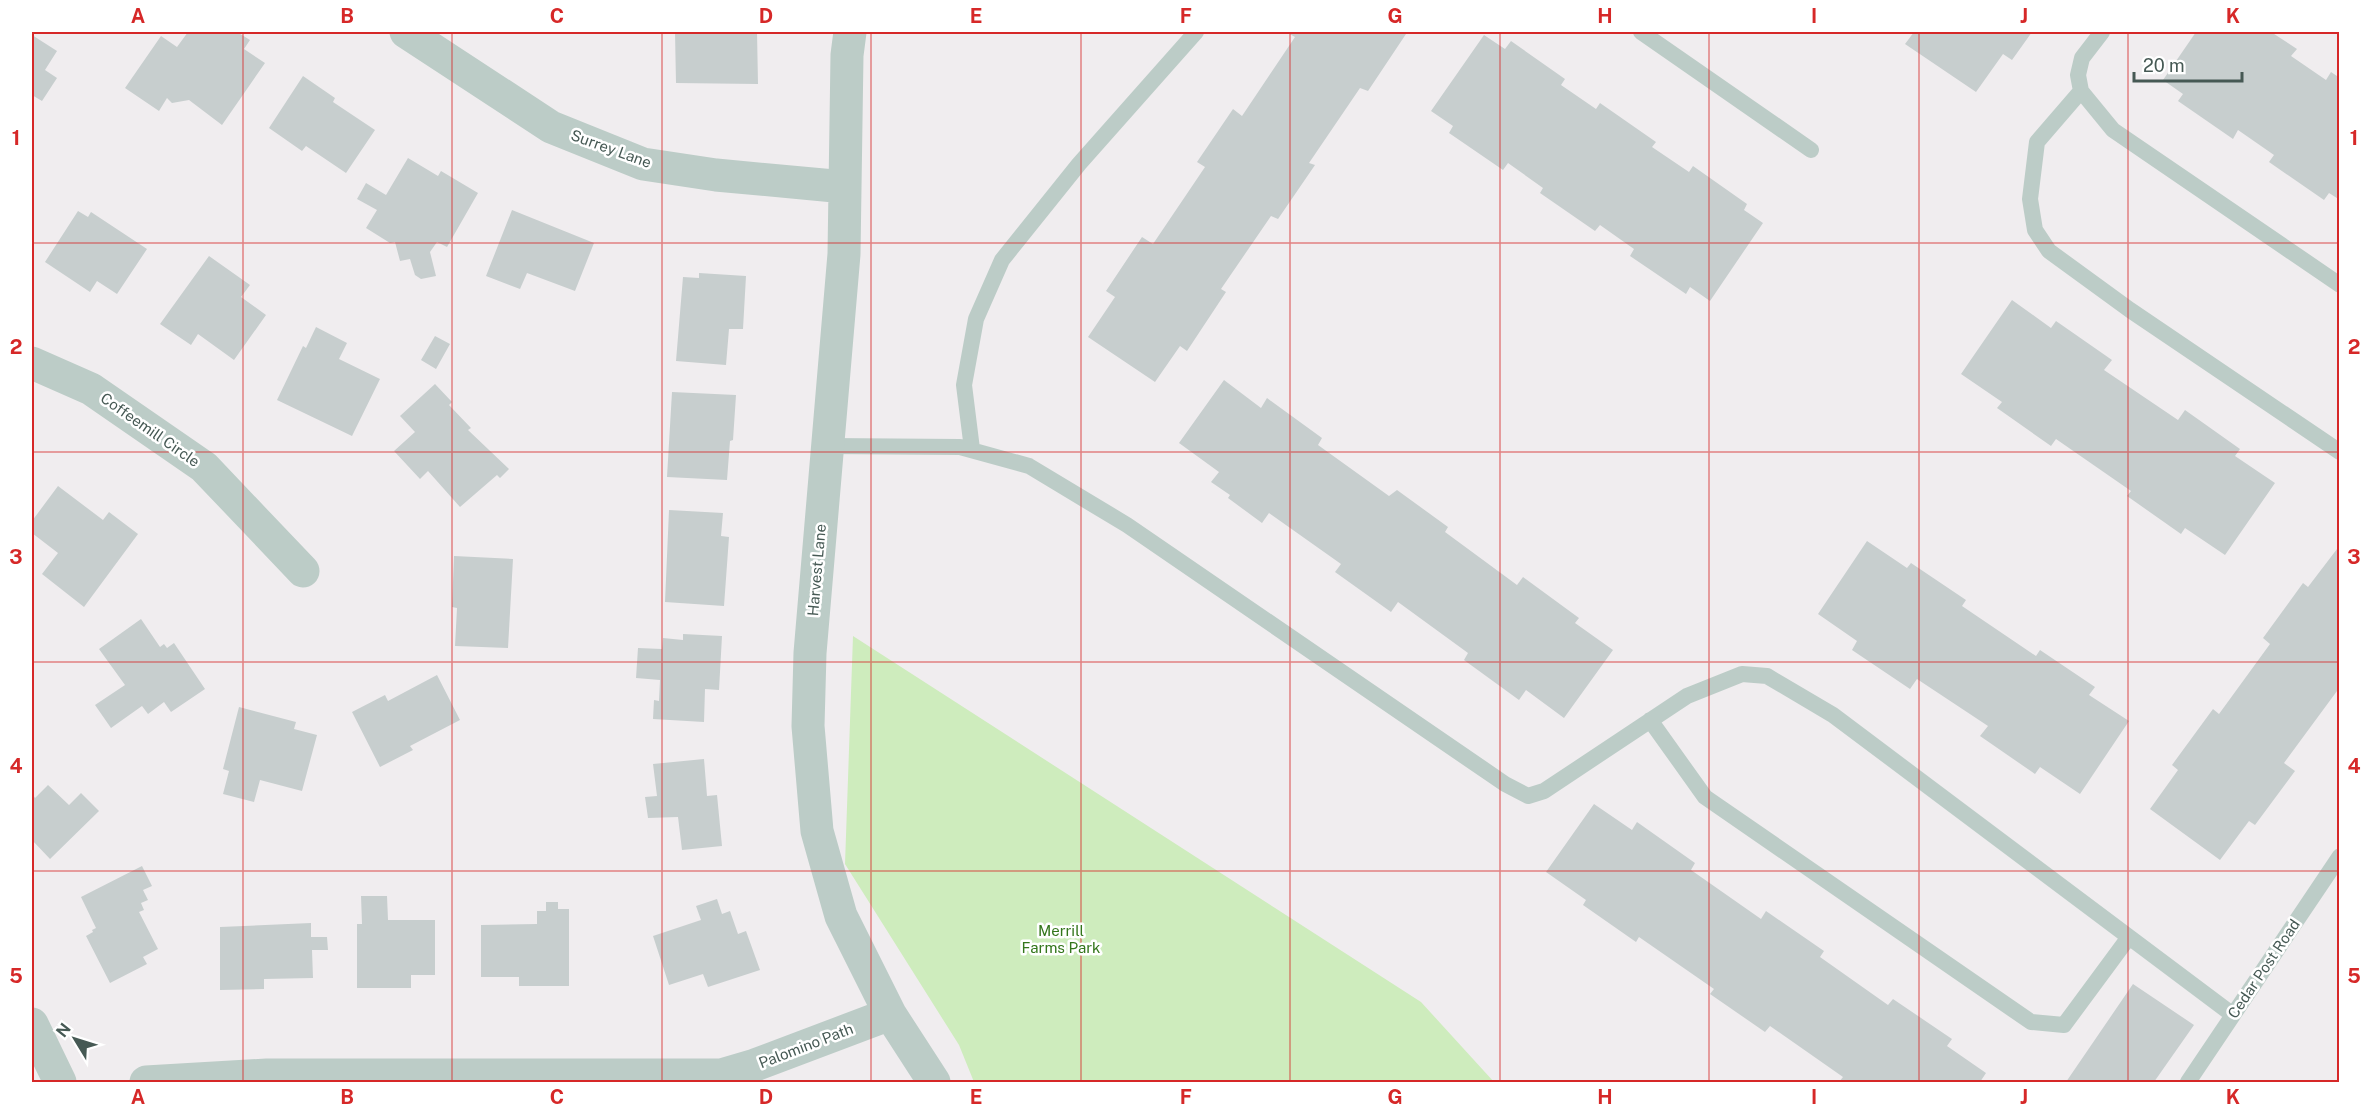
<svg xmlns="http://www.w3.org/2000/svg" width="2371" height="1114" viewBox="0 0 2371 1114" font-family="'Public Sans',sans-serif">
  <rect width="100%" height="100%" fill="#f0edef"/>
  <path fill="#ceecbd" d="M853,636L1421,1002L1494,1082H974L959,1045L845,864Z"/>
  <path fill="#c7cece" d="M188,32H237L250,40L244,49L265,63L222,125L189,100L172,103L167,98L159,111L125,88L161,36L177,47Z
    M675,32H757L758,84L676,83Z
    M1286,32H1402L1406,34L1368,91L1360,88L1309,163L1315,165L1278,219L1271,216L1221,289L1226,292L1187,351L1180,346L1155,382L1088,337L1115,297L1106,291L1142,237L1153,244L1205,167L1197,162L1233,109L1242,116L1295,37Z
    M1914,32H2032L2012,60L2003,54L1976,92L1905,44Z
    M2196,32H2271L2297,49L2291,56L2326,80L2331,72L2340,78V200L2329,193L2324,200L2269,162L2274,155L2238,130L2233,139L2178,101L2183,94L2163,80Z
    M32,35L57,51L45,70L57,78L42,101L32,95Z
    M1484,35L1505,49L1511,41L1565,79L1561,85L1596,109L1600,103L1656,142L1652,147L1689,172L1693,166L1747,204L1744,210L1763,223L1710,301L1690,287L1686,294L1630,256L1634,249L1600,225L1595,231L1540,193L1543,188L1508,163L1503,170L1449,133L1453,126L1431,111Z
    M303,76L335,98L333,102L375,130L346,173L306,146L302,151L269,128Z
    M408,158L438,176L441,171L478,193L447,247L437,242L430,252L436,276L421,279L415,275L410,259L400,261L395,242L390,243L366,228L377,210L357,199L366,183L386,195Z
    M512,210L594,243L575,291L527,273L520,289L486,276Z
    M78,211L88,217L91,212L147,249L117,294L97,281L90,292L45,262Z
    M209,256L250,285L241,297L266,315L234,360L198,334L191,345L160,324Z
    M699,273L746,276L743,329H729L726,365L676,361L683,277L699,278Z
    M2012,300L2051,328L2056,321L2112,360L2104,370L2178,420L2185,410L2240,449L2235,456L2275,483L2225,555L2185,528L2181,534L2127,496L2131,491L2056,439L2051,446L1997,408L2002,402L1961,374Z
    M316,327L347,343L339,359L380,379L352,436L277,400L303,346L306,348Z
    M435,336L450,344L436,369L421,360Z
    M1224,380L1261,408L1267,398L1322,438L1318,445L1389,496L1397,490L1448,527L1445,532L1517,585L1523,577L1579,618L1575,623L1613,650L1564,718L1526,690L1519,700L1464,660L1468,653L1398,602L1391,612L1335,572L1341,564L1269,513L1262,523L1228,498L1230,495L1211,482L1219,472L1179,443Z
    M435,384L452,402L449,405L471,428L468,430L509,469L500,478L497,475L460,507L428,471L420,479L394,451L415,432L400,416Z
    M672,392L736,395L733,440L730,441L727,480L667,477Z
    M58,486L103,520L109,512L138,534L84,607L42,574L58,553L32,533V521Z
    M669,510L723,513L721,536L729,537L724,606L665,602Z
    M1867,541L1907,568L1911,563L1966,600L1962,606L2036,656L2040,650L2095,687L2089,695L2129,721L2080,794L2040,767L2035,774L1980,736L1988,726L1917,679L1910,689L1852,650L1857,641L1818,614Z
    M2337,549L2340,551V693L2337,691L2284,763L2295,771L2255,825L2249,821L2220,860L2150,809L2178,770L2172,765L2213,709L2219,714L2270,644L2263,638L2303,583L2308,587Z
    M454,556L513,559L508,648L455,646L457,608L452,607Z
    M141,619L160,647L164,644L167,648L174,643L205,689L171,712L164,702L148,714L142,706L111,728L95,705L125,685L99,649Z
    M683,634L722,636L719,690L705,689L704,722L653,719L654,700L659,701L660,680L636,678L638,648L662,649L663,638L683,640Z
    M437,675L460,720L410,746L413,750L380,767L352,712L385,695L388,701Z
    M239,707L296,722L294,729L317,735L302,791L260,780L254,802L223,794L229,771L223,769Z
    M704,759L707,796L717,795L722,846L682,850L678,817L648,818L645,797L657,796L653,764Z
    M48,785L69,805L81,793L99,811L50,859L32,840V794L35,798Z
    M1594,804L1632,830L1637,822L1695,863L1691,870L1761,919L1766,911L1824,951L1820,957L1888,1005L1893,999L1952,1039L1947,1046L1986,1073L1980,1082H1839L1843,1077L1770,1026L1765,1032L1710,994L1714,989L1639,937L1636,942L1583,905L1586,900L1546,872Z
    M142,866L152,886L143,890L148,900L141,903L144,910L139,912L158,949L143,957L147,964L110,983L86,936L93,932L92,930L96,928L81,897Z
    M361,896H387L388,920H435V975H411V988H357V924H362Z
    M717,899L722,914L730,911L738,934L746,931L760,970L708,987L703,974L669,985L653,936L701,920L696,906Z
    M546,902H558V909H569V986H519V977H481V925L537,924V911H546Z
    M311,923V937H327L328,950H312L313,978L264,979V989L220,990V927Z
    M2133,984L2194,1025L2154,1082H2066Z"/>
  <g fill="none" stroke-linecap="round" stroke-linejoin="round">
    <path stroke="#bcccc7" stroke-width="16" d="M1641,32L1811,150
      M2102,32L2082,58L2078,75L2081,91L2113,130L2340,285
      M2081,91L2037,142L2030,199L2035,230L2049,251L2130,310L2340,452
      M828,446L960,447L1029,466L1127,525L1505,784L1528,796L1544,791L1687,696L1742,674L1767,676L1833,715L2233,1015
      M972,449L964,385L976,319L1002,260L1079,164L1196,32
      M1650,720L1705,797L2031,1022L2064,1025L2129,937
      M2188,1082L2340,856"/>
    <path stroke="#bcccc7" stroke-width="33" d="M406,32L551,127L643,164L716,175L845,187
      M850,32L847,55L844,254L810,653L808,726L817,831L841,916L890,1014L934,1082
      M32,363L91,389L204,467L303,571
      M32,1024L60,1082
      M146,1082L267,1075H721L755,1065L890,1014"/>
  </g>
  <path fill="none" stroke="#d62828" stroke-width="1.5" stroke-opacity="0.55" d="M243,32V1082M452,32V1082M662,32V1082M871,32V1082M1081,32V1082M1290,32V1082M1500,32V1082M1709,32V1082M1919,32V1082M2128,32V1082M32,243H2340M32,452H2340M32,662H2340M32,871H2340"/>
  <g text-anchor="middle" stroke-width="5" stroke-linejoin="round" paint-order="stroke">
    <g font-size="15" fill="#465954" stroke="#fff">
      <text transform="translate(611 149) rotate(20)" y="5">Surrey Lane</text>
      <text transform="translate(150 430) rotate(35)" y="5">Coffeemill Circle</text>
      <text transform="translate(817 570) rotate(-85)" y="5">Harvest Lane</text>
      <text transform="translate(2264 969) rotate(-56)" y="5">Cedar Post Road</text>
      <text transform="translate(806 1046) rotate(-21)" y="5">Palomino Path</text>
    </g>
    <g font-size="15" fill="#33761b" stroke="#fff">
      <text x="1061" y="936">Merrill<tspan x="1061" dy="17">Farms Park</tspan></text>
    </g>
  </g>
  <rect width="2371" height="1114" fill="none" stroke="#ffffff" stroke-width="66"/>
  <g transform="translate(75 1039) rotate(308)" stroke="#ffffff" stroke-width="4.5" paint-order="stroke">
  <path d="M0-4.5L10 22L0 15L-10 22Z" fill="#465954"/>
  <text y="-9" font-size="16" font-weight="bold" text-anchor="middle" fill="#465954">N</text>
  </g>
  <path d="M2134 72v9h108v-9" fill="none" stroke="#465954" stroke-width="3"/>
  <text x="2143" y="72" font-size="18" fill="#465954" stroke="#ffffff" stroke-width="4.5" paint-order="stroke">20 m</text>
  <rect x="33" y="33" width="2305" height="1048" fill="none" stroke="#d62828" stroke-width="2"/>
  <g font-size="20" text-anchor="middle" font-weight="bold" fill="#d62828">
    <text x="138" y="23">A</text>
    <text x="347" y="23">B</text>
    <text x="557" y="23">C</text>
    <text x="766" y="23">D</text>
    <text x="976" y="23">E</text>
    <text x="1186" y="23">F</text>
    <text x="1395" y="23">G</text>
    <text x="1605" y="23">H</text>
    <text x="1814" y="23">I</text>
    <text x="2024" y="23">J</text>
    <text x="2233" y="23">K</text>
    <text x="16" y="145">1</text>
    <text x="2354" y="145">1</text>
    <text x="16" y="354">2</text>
    <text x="2354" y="354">2</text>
    <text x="16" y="564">3</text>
    <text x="2354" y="564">3</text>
    <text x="16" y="773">4</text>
    <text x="2354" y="773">4</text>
    <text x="16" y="983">5</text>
    <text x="2354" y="983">5</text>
    <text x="138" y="1104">A</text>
    <text x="347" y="1104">B</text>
    <text x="557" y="1104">C</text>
    <text x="766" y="1104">D</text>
    <text x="976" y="1104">E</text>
    <text x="1186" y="1104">F</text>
    <text x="1395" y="1104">G</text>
    <text x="1605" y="1104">H</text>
    <text x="1814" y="1104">I</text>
    <text x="2024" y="1104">J</text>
    <text x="2233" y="1104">K</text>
  </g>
</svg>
